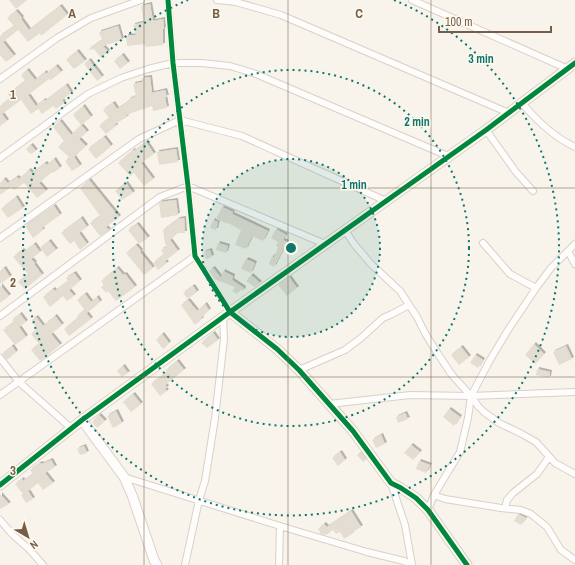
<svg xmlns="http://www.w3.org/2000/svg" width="575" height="565" viewBox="0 0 575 565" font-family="'Archivo Narrow',sans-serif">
  <defs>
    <filter id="shadow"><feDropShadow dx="2" dy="-2" stdDeviation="0" flood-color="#0004"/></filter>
  </defs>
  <rect width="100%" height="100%" fill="#f8f4eb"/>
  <path fill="#e4ddd2" filter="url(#shadow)" d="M9,0H27L16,9Z
    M150,4L153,21L163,19L164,29H163V45L146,47L145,44L127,46L126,36L136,35L133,25L144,22L141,6Z
    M60,6L67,15L41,36L40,33L28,42L18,30L3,42L14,56L6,62L0,55V36L14,26L7,18L16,11L22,18L21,19L29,30Z
    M118,26L122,40L103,46L108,52L101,58L94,49L89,50V49L102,40L99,32Z
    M77,51L85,61L74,69L66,60Z
    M122,55L128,63L120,69L114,61Z
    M89,60L102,77L97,81L84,64Z
    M56,66L61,72L51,80L49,79L28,95L38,109L31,114L21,100L2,114L7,121L0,126V106L10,98L8,94L25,81L21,75L27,70L35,80L45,72L46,74Z
    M150,77L152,93L165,90L167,97H165L167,108L153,111L152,106L126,115L127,117L115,124L116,126L106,134L99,126L109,118L103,110L113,103L117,109L128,102V100L136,96L133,84L142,82V78Z
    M66,85L71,93L62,100L64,103L56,109L53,106L42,114L36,106L44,100L45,101Z
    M83,106L91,117L81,125L73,115Z
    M60,121L71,135L81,125L87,132L79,139L86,146L74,157L80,166L72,171L65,161L70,158L58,147L64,141L53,127Z
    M104,137L111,146L96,159L88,149Z
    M146,142L154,154L141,163L153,179L144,186L134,173L130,176L118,163L133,150L134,151Z
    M31,145L36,151L30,154L26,149Z
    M176,149L178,162L159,165L157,152Z
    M54,159L60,168L53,173L52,172L39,183L46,191L37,198L24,183L14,190L8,183L17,177L19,179L29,170L32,173L45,163L47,165Z
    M4,179L11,187L0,195V183Z
    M89,180L119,217L106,227L109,230L100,236L90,223L100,216L80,188Z
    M126,183L133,193L122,200L115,191Z
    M16,197L23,208L8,218L1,209Z
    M176,200L178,215L161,218L159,203L161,202Z
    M54,206L60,215L42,228L43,230L33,238L25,226Z
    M222,207L233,212L232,214L268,231L263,241L252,236L246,249L235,245L241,230L228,223V224L216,219Z
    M81,218L87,227L79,233L87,244L80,250L74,241L70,244L61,233Z
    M184,218L185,233H178L170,240L178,251L165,261L167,263L158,270L153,263L164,254L161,250L167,246L165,244L163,230L178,219Z
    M213,220L218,222L216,230L210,228Z
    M137,224L148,238L139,244L128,230Z
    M276,229L286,235L283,240L287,242L274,267L269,264L272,256L274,258L278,247L276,246L278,242L271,238Z
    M49,241L56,250L47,257L40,248Z
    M218,243L228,246L226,253L216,250Z
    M34,244L40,252L31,259L35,263L34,264L42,275L25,289L18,282L28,274L13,257L22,250L24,252Z
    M136,245L141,251L140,252L153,268L144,275L126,253Z
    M210,250L212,257L206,259L204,252Z
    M246,259L255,263L251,273L241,269Z
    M4,268L10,277L0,284V271Z
    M117,268L123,275L125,274L135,287L116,301L108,291L106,293L101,287L104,285L101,281Z
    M213,268L221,278L223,271L233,276L232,280L244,288L243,291L240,290L237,294L232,291L235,287L214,279L209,271Z
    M74,273L80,281L69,290L74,296L67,301L63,296L50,307L43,297L53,289L55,291L68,281L66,278Z
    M251,275L260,283L255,287L246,281Z
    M289,277L297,288L287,296L278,285Z
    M0,285L9,296L0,303Z
    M193,286L197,292L188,299L183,293Z
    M85,294L91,302L97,297L100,302L87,313L77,300Z
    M188,300L197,311L205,304L209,310L201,318L202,319L195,325L181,305Z
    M84,310L91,319L69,336L64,329L78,318L77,316Z
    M20,314L26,322L19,327L26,337L15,345L3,330L14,322L12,320Z
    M55,316L62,325L51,334L60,345L40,361L31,350L39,344L31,334L37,329L32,320L36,317L43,326Z
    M213,333L218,340L207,348L201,343L208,337Z
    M162,334L169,343L163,349L156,340Z
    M534,344L544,354L535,364L525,355Z
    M12,346L16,352L7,360L2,354Z
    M566,346L572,359L559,365L553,352Z
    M461,347L469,357L459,365L451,355Z
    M475,355L483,360L478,368L470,363Z
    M177,361L184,370L165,385L167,387L165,389L167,391L160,396L151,384L167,372L166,370Z
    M123,366L128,373L122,377L117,371Z
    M537,369L550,372L549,378L536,375Z
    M133,394L141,404L131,412L123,402Z
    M449,409L460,417L454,426L443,417Z
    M116,411L122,423L113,428L107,416Z
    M405,413L408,419L398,423L396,417Z
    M99,415L105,421L97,428L92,422Z
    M381,435L385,444L376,448L372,440Z
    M411,445L420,452L413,460L404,453Z
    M84,446L87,453L80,455L77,449Z
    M340,452L345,460L338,466L332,458Z
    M361,452L366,459L363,462L357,455Z
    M51,460L55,467L45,473L53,483L43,490L38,483L28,491L33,499L26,503L21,495L23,494L15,484L22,479L23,481L33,474L30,470L40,463L42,464Z
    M419,461L430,465L426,473L416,469Z
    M0,494L9,504L0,509Z
    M351,511L361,527L351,533L352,534L344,539L340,532L336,534L333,530L326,535L321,534L318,529L324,524L327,527Z
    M518,514L526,518L521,525L514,521Z"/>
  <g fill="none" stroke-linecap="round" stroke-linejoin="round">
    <g stroke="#d7d1c9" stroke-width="8">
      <path id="street" d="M168,0L173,63L188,186L195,256L230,312
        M217,0L236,2L281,15L509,113
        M412,0L568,69
        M0,79L57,38L91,18L141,0
        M522,103C537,121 554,137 575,147
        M486,130L516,172L533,191
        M0,158L88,94L121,78L148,69L173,63H202L230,66L256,74L448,156
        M345,230L354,244L371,264L400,291L417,317L426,335L438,354L452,375L471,396L478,406L484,412L499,423L520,433L536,442L555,463L575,474
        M0,238L139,139L180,120L242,136L386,201
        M483,243L510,274L536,288
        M568,251L575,264
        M0,316L160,197L188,186L325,244
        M0,358L19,382L71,428
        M299,370L345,350L361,338L383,318L392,314L409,305
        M0,395L195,256
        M329,404L410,395L471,396L575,392
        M124,477L280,526L367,552L404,561L412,565
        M391,483L405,525L412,565
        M434,495L445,499L501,508L521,510L531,514L547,527L561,550L575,560
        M505,508L507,500L513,493L537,474L549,457
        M428,510L434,495L460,452L468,418L471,396L490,360L508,330L536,288L551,268L575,244
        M0,520L12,534L29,549L43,565
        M185,565L199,500L205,481L215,418L224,339L223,317
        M279,565L280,526"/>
    </g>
    <g stroke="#d8d1c9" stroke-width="11">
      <path id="secondary" d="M230,312L277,349L299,370L353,431L391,483L401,488L416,498L428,510L467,565
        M82,420L124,477L132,495L154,560L157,565
        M0,485L82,420L230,312L486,130L575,63"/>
    </g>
    <use href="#street" stroke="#fefdfc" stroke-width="6"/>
    <use href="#secondary" stroke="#fefdfc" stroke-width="9"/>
    <g stroke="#fffaed" stroke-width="8">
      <path id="cycleway" d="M168,0L173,63L188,186L195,256L230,312L277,349L299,370L353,431L391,483L401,488L416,498L428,510L467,565
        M0,485L82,420L230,312L486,130L575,63"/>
    </g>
    <use href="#cycleway" stroke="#00873e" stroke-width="5"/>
  </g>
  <path fill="none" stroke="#765f4a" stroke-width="1" stroke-opacity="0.55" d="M144,0V565M288,0V565M431,0V565M0,188H575M0,377H575"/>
  <circle cx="291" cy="248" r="89" fill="#0f766e" fill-opacity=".12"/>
  <g fill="none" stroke="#0f766e" stroke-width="2" stroke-dasharray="2 4">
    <circle cx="291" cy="248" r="89"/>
    <circle cx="291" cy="248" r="178"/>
    <path d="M394 0A268 268 0 1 1 188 0"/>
  </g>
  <g font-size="13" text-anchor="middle" font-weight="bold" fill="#765f4a" stroke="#fffaed" stroke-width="3" stroke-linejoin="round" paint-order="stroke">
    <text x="72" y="18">A</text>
    <text x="216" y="18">B</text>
    <text x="359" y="18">C</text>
    <text x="13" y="99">1</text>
    <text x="13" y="287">2</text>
    <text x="13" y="475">3</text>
  </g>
  <circle cx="291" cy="248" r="6" fill="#0f766e" stroke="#fffaed" stroke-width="2"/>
  <g font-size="12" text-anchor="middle" font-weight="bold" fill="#0f766e" stroke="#fffaed" stroke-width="3" stroke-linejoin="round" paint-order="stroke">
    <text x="481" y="63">3 min</text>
    <text x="417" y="126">2 min</text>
    <text x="354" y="189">1 min</text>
  </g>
  <g transform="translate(28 537) rotate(142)" stroke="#fffaed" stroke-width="3" paint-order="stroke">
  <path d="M0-3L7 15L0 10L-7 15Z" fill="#765f4a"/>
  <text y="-6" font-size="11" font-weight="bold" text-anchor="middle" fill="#765f4a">N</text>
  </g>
  <path d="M439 26v6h112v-6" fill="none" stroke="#765f4a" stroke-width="2"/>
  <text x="445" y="26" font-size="12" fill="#765f4a" stroke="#fffaed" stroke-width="3" paint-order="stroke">100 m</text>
</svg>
